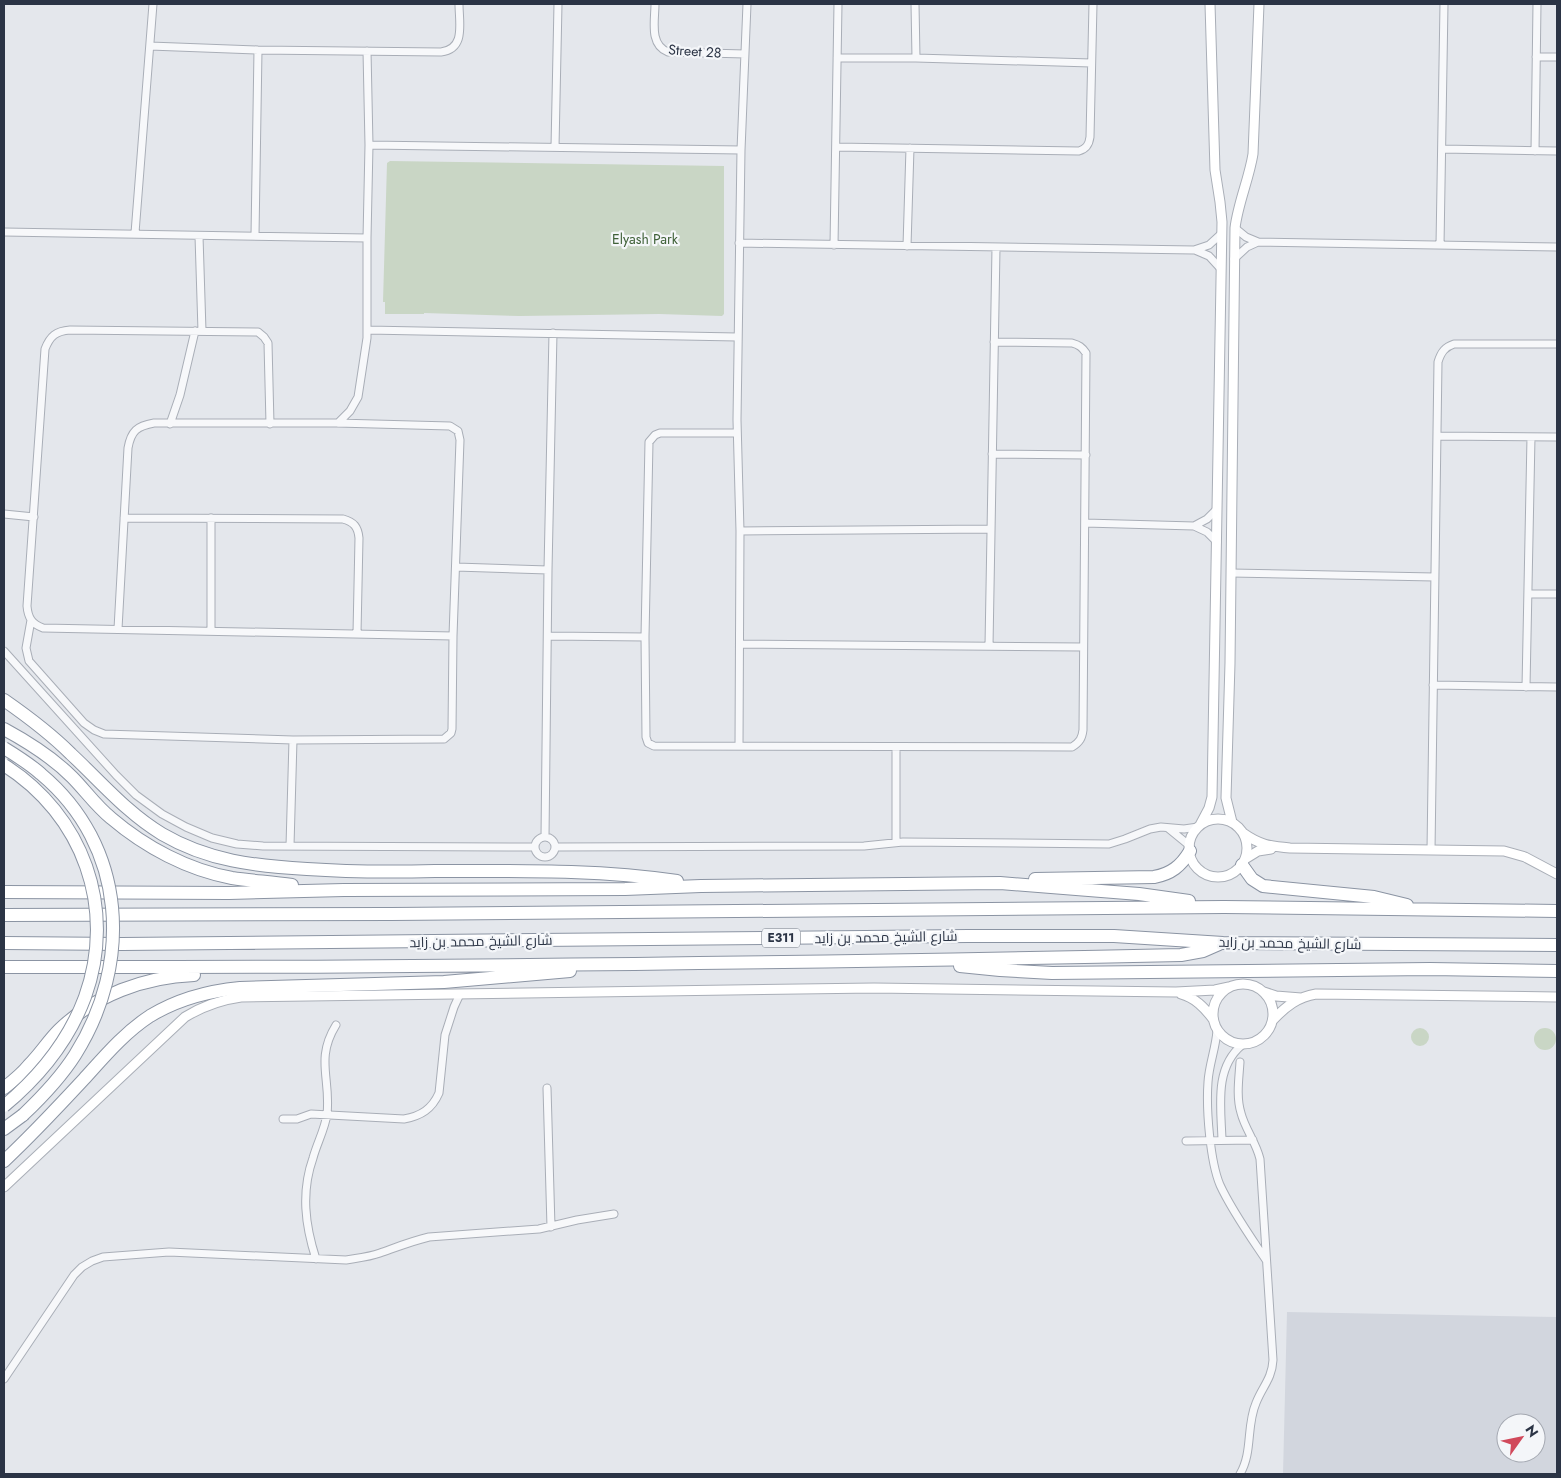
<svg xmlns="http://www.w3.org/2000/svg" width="1561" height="1478" viewBox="0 0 1561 1478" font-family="Jost,Cairo,sans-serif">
  <rect width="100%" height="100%" fill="#e4e7ec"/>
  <path fill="#d2d6de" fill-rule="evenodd" d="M1287,1312L1557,1317V1474H1283ZM1506,1423H1536V1453H1506Z"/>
  <path fill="#c9d6c5" d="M390,161L724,166V314L722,316L659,314L520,316L424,313V314H385V302H383L387,163Z
    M1411 1037a9 9 0 1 1 18 0a9 9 0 1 1-18 0Z
    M1534 1039a11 11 0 1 1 22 0a11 11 0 1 1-22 0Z"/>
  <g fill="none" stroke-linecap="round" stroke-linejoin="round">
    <g stroke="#a9aeb7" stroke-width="9">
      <path id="street" d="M655,4C655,20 649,45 668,52L745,54
        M915,4L916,58
        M150,46L258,50L441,52C466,49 459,23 459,4
        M1536,57H1557
        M837,58H916L1091,63
        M369,145L741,150
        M555,147L558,4
        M836,147L1079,151C1086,149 1089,145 1090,137L1093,4
        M1442,149L1557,151
        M1535,151L1537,4
        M1235,228L1246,237L1258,242
        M4,232L367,238
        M135,233L153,4
        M255,235L258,50
        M199,236L202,331
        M739,243L1194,250L1209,245L1221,234
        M834,245L838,4
        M1440,245L1444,4
        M907,246L910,148
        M1195,250L1209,256L1220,268
        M1234,259L1247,247L1258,242L1557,247
        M368,330L737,337
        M338,423L350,411L358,397L367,338V238L369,145L367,51
        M170,424L180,395L195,331
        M270,424L268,343L264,337L258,332L70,330C56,331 50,336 45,349L27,606C28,618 32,624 43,628L453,636
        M737,433H660L655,435L649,442L645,637L646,737L648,743L654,746L1072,747C1080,742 1082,738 1083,730L1086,353C1082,347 1079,345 1072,343L994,342
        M1437,436L1557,437
        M992,454L1086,455
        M4,514L34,517
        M124,518L343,519C354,522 358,527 359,538L357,633
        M1085,523L1194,526L1207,532L1217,542
        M1194,526L1207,519L1217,509
        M740,531L991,529
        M456,567L548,570
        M1231,573L1434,577
        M1528,594H1557
        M31,620L26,648L29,661L84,723L94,730L104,734L293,740L444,739L451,733L452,729L453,636L460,440L458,431L450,426L337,423H154C137,426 131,431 128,448L118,629
        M211,631V518
        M548,636L645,637
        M740,644L1083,647
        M989,646L996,248
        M4,651L116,775L136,795L162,814L186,827L212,838L237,844L263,846L535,847
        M1433,685L1557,687
        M1526,687L1531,437
        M739,746L740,531L737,420L741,150L747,4
        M1168,828L1190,846
        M535 847a10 10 0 1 1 20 0a10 10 0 1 1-20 0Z
        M545,837L548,570L553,333
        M896,842V747
        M290,846L293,740
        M556,847L864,846L903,842L1109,844L1125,839L1150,829L1161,827L1184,829L1198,827
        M1431,850L1438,362C1441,352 1445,347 1454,344H1557
        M1217,1030C1216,1048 1209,1064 1208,1082C1206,1109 1210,1161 1220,1185C1232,1211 1250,1236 1266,1260
        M547,1088L551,1227
        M283,1119H297L311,1114L404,1119C421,1116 432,1109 439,1093L445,1035L454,1007L460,994
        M1222,1140C1221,1107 1214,1068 1242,1045
        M1186,1141L1253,1140
        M316,1259C305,1225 301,1192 313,1158C317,1143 325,1129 327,1114C331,1079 315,1059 336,1025
        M4,1379L74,1275L82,1267L92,1261L103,1257L169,1252L346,1260C358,1258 369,1257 380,1253C397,1247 412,1241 429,1237L539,1229L577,1220L614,1214
        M1240,1474C1253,1452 1246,1426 1256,1403C1262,1387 1272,1379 1273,1360L1260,1159C1256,1142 1245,1129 1241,1113C1236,1097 1239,1078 1240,1062"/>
    </g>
    <g stroke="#a9aeb7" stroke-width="11">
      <path id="secondary" d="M1189 848a29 29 0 1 1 58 0a29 29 0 1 1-58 0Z
        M1232,822L1226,798L1230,663L1235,228C1238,203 1249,179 1253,154L1259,4
        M1200,825L1209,808L1212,797L1222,222L1220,202L1215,170L1210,4
        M1243,833C1260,845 1269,846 1290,848L1504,851L1525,857L1557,874
        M1245,859L1258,851L1271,849
        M1213 1014a30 30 0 1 1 60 0a30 30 0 1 1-60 0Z
        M1264,992L1276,996L1301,998
        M1181,994C1195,998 1204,1007 1213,1019
        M1273,1020C1286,1006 1298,997 1316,994L1557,997
        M4,1187L185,1017C203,1006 219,1000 241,997L874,988L1176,992L1215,990L1229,987"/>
    </g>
    <g stroke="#8b94a3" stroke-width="14">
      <path id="highway" d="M4,700C27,716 51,734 71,754C101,782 127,813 162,834C208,861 255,866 307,869C350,872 392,872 435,871C516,871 597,869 677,881
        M4,729C28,742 52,757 72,777C85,790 96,806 111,818C145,847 188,870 232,878C252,881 272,882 292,885
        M1242,865L1252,879L1263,886L1374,897L1407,905
        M1035,879L1154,877C1171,874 1181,866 1190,851
        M4,892L229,893L344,890L625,889L701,886L1000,883L1139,894L1189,901
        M4,915L392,914L1224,907L1557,911
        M4,943L122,944L968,936H1114L1223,943L1557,945
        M960,966L1000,970L1052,973L1430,969L1557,971
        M4,967C396,968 789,963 1181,955L1203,951L1219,944
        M4,1088C13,1081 22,1074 29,1065C40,1054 48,1041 59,1030C95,995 144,977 194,975
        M4,1129L23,1115
        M4,1161C32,1135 58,1107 84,1079C104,1057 124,1033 150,1016C178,999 208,991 240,988L444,982L570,971"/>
    </g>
    <use href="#street" stroke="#f7f8fa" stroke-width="7"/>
    <use href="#secondary" stroke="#fff" stroke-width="9"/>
    <use href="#highway" stroke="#fff" stroke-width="12"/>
    <g stroke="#8b94a3" stroke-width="14" stroke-linecap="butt">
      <path id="highway-bridge" d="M4,748C17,756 30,764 41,774C127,846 133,963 75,1055C61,1077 42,1097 23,1115
        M4,765C83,815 117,908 85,997C69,1040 39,1077 4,1106"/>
    </g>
    <use href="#highway-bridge" stroke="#fff" stroke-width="12"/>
  </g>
  <g text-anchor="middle" stroke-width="4.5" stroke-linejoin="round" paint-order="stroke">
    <rect fill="#f4f6f9" stroke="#676e7b" stroke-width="1" x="762" y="928.5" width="38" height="19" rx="4"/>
    <g font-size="12" font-weight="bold" fill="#2b3445">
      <text x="781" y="942">E311</text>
    </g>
    <g font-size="14" fill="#2b3445" stroke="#f4f6f9">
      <text transform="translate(695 51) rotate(4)" y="5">Street 28</text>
      <text transform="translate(886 937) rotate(-1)" y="5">شارع الشيخ محمد بن زايد</text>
      <text transform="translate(481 941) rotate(-1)" y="5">شارع الشيخ محمد بن زايد</text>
      <text transform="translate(1290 943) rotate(1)" y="5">شارع الشيخ محمد بن زايد</text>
    </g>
    <g font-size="14" fill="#3f6138" stroke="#f4f6f9">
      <text x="645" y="244">Elyash Park</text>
    </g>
  </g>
  <rect width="1561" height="1478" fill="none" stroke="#2b3445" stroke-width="10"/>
  <g transform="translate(1521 1438) rotate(57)"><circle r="24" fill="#f4f6f9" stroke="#a4a8b1"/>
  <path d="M0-4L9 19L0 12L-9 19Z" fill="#d1495b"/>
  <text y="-8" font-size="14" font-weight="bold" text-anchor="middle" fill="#2b3445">N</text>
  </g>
</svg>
